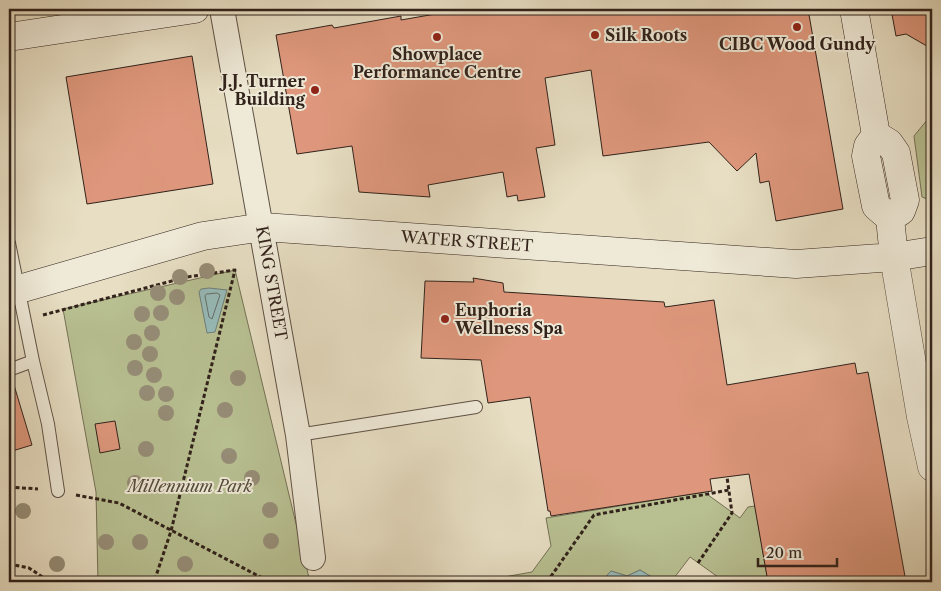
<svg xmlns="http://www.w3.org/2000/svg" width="941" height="591" viewBox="0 0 941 591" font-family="'Libre Caslon Text',serif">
  <rect width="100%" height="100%" fill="#e7dec3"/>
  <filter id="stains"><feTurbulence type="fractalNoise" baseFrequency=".004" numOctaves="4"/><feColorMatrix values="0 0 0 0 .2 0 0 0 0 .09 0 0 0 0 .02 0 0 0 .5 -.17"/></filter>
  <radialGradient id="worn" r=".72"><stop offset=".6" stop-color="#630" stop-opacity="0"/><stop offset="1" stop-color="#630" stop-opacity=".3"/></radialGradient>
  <path fill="#b8c092" stroke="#747156" d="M932,114V201L922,197L914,136Z
    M235,270L310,582H98L96,492L63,309Z
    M704,492L740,518L748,507L755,506L768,582H725L690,557L671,582H660L640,570L627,576L611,571L601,582H476L532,572L551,546L546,518Z"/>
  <path fill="#97bbb9" stroke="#6e7e7a" d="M209,288L227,290L215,332L207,333L199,292L201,289Z
    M640,570L660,582H601L611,571L627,576Z"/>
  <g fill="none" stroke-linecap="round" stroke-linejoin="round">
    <path stroke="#646e6a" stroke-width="1" d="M207,294L217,293L220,295L212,319L209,317L205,296Z"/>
  </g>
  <path fill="#de977c" stroke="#31221b" d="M464,9H808L843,209L776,221L769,181L760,183L756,153L737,171L709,142L603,156L591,70L545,78L555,145L536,148L545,197L518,201L517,195L507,197L503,172L428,185L430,197L359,192L352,146L297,154L276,35L332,25L334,28L401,16V20Z
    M891,9H932V49L906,34L896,36Z
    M192,56L213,184L87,204L66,77Z
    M473,278L503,283L504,292L664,302L665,307L714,300L727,385L855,363L857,374L868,372L906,582H768L749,474L710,479L712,491L551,516L550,511H548L530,397L488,403L481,360L421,358L425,281L474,282Z
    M9,385H14L32,445L9,452Z
    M115,421L120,449L100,453L95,424Z"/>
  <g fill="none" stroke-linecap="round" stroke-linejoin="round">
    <g stroke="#5e5145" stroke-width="14">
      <path id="service" d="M9,243L33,361
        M9,370L33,361L48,424L58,491
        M298,435L476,407"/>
    </g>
    <g stroke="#5e5145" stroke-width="26">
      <path id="minor" d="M222,9L298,435L313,558"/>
    </g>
    <g stroke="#5e5145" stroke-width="29">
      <path id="tertiary" d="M894,257L921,417L932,467"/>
    </g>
    <g stroke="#31221b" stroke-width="29">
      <path id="secondary" d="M854,9L876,135L868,146L866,156L876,206L890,218L894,257
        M9,37L195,9
        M876,135L889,143L896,153L905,200L901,211L890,218
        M9,292L203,236L263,227L796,264L894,257L932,251"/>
    </g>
    <path stroke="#31221b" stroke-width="3" stroke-dasharray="4 2.5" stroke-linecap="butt" d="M43,315L187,277L235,270L171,531L154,582
      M9,487L38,489
      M76,495L119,503L270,582
      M698,563L732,513L727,477
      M9,564L29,568L50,582
      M547,582L594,515L729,490"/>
    <use href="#service" stroke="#efead8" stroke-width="12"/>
    <use href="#minor" stroke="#efead8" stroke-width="24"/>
    <use href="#tertiary" stroke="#efead8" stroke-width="28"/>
    <use href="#secondary" stroke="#efead8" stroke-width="28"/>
  </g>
  <g fill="#968d77">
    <circle cx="207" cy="271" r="8"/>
    <circle cx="180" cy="277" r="8"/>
    <circle cx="158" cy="293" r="8"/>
    <circle cx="177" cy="297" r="8"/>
    <circle cx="161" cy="313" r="8"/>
    <circle cx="142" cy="314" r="8"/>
    <circle cx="152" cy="333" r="8"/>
    <circle cx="134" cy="342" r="8"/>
    <circle cx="150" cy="354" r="8"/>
    <circle cx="135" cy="368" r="8"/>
    <circle cx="154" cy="375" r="8"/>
    <circle cx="238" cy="378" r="8"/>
    <circle cx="147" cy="393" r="8"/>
    <circle cx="166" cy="394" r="8"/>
    <circle cx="225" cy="410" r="8"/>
    <circle cx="166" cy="413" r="8"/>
    <circle cx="146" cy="449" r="8"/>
    <circle cx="229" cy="456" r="8"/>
    <circle cx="252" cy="478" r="8"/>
    <circle cx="135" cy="483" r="8"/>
    <circle cx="270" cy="510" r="8"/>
    <circle cx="23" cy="511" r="8"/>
    <circle cx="271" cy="541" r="8"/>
    <circle cx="106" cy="542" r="8"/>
    <circle cx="140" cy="542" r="8"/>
    <circle cx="57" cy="564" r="8"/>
    <circle cx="185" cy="564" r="8"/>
  </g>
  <g fill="#8f2418" stroke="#efead8" stroke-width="2">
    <circle cx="797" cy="27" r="5"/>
    <circle cx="595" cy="35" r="5"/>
    <circle cx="437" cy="37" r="5"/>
    <circle cx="315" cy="90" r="5"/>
    <circle cx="445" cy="319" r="5"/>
  </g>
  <g text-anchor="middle" stroke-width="4" stroke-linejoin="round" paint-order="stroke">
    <g font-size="16" font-weight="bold" fill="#31221b" stroke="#efead8" text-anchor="start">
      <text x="605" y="41">Silk Roots</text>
      <text x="797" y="50" text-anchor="middle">CIBC Wood Gundy</text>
      <text x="437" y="60" text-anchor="middle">Showplace<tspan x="437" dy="18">Performance Centre</tspan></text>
      <text x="305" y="87" text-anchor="end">J.J. Turner<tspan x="305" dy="18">Building</tspan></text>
      <text x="455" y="316">Euphoria<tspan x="455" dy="18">Wellness Spa</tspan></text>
    </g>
    <g font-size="16" fill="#31221b" stroke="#efead8">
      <text transform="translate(467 241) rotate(4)" y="6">WATER STREET</text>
      <text transform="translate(272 283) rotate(80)" y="6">KING STREET</text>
    </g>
    <g font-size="16" font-style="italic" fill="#534a39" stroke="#efead8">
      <text x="190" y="492">Millennium Park</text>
    </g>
  </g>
  <rect width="941" height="591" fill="none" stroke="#e7dec3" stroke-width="30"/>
  <rect x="10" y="10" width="921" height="571" fill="none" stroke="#31221b" stroke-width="2.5"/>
  <rect x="15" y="15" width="911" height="561" fill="none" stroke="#31221b"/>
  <path d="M758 558v8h79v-8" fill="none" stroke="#31221b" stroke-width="2.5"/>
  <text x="766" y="558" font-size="15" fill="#31221b" stroke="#efead8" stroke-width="4" paint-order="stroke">20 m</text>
  <rect width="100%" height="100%" filter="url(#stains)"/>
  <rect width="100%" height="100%" fill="url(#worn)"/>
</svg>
